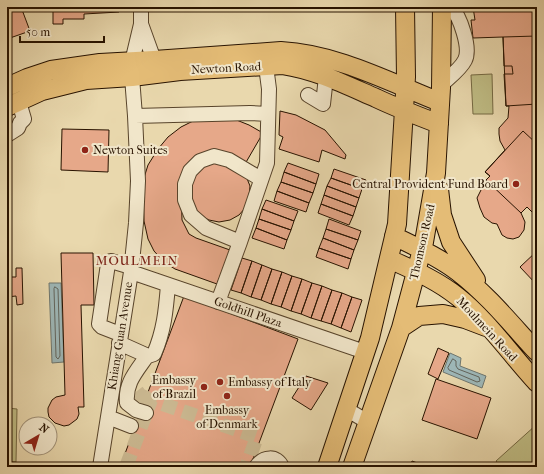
<svg xmlns="http://www.w3.org/2000/svg" width="544" height="474" viewBox="0 0 544 474" font-family="'IM FELL French Canon',serif">
  <rect width="100%" height="100%" fill="#e9d8ad"/>
  <filter id="stains"><feTurbulence type="fractalNoise" baseFrequency=".005" numOctaves="4"/><feColorMatrix values="0 0 0 0 .2 0 0 0 0 .09 0 0 0 0 .02 0 0 0 .5 -.17"/></filter>
  <radialGradient id="worn" r=".72"><stop offset=".6" stop-color="#630" stop-opacity="0"/><stop offset="1" stop-color="#630" stop-opacity=".3"/></radialGradient>
  <path fill="#bfbc84" stroke="#746842" d="M492,74L493,114H473L471,75Z
    M7,408L17,409L16,462L7,461Z
    M536,425L537,463L533,467H501L496,461Z"/>
  <path fill="#9db6b6" stroke="#6e756d" d="M49,283H61L64,362L52,363Z
    M450,353L461,358L460,366L486,376L482,388L443,372Z"/>
  <g fill="none" stroke-linecap="round" stroke-linejoin="round">
    <path stroke="#62645b" stroke-width="1" d="M55,287L58,289L60,356L58,359L56,357L54,289Z
      M453,359L456,361V366L458,369L479,377L480,381L477,382L449,370L448,368Z"/>
  </g>
  <path fill="#e6a889" stroke="#281300" d="M7,7H21L30,31L7,39Z
    M57,7H118L119,12L84,14V19H63V24H53V9Z
    M473,7H537V207L532,212L527,207L521,213L525,222L524,230L519,237L513,239L507,238L502,235L497,224L492,223L484,217L480,208L477,198L481,190L487,184L486,180L490,176L485,172L505,150L500,141L499,134V128L508,118L509,106H506L503,37L473,38L471,20H475Z
    M537,36V104L506,106L504,74H513L512,66H504L503,37Z
    M280,111L296,115L325,130L346,155L345,159L322,150L319,162L279,149L283,137L279,135Z
    M197,119H234L249,125L263,133L245,164L197,160L181,184L182,220L189,234L196,238L230,250L217,284L175,269L164,262L154,251L148,239L144,221L143,181L148,165L158,149L168,137L181,127Z
    M62,129L109,130L108,172L61,170Z
    M523,131L537,144V207L532,212L527,207L521,213L486,180L490,176L485,172Z
    M209,161L239,167L246,176L250,186L249,197L246,207L239,215L230,220L219,222L209,220L199,215L190,202L192,174Z
    M288,163L319,174L316,184L284,172Z
    M334,169L366,180L362,189L331,178Z
    M284,172L316,184L313,193L281,182Z
    M331,178L362,189L359,198L327,186Z
    M281,182L313,193L309,203L277,191Z
    M327,186L359,198L356,207L324,195Z
    M277,191L309,203L306,212L274,201Z
    M324,195L356,207L353,216L321,204Z
    M266,200L298,211L294,221L262,209Z
    M321,204L353,216L349,225L318,213Z
    M262,209L294,221L291,230L259,219Z
    M259,219L291,230L287,240L256,228Z
    M329,219L361,231L358,240L326,229Z
    M256,228L287,240L284,249L252,238Z
    M326,229L358,240L354,250L323,238Z
    M323,238L354,250L351,259L319,248Z
    M319,248L351,259L348,269L316,257Z
    M537,251V285L520,267Z
    M61,253H93L94,305H81L84,407H78L79,414L77,419L69,425L64,426L55,423L49,417L48,412V408L52,400L56,397L65,395Z
    M242,258L252,261L241,293L231,290Z
    M252,261L262,265L251,297L241,293Z
    M262,265L272,269L261,300L251,297Z
    M16,268H22L23,304L17,305L16,296L7,297V277H16Z
    M272,269L282,272L271,304L261,300Z
    M282,272L292,276L281,307L271,304Z
    M292,276L302,279L291,311L281,307Z
    M302,279L312,283L301,314L291,311Z
    M312,283L322,286L311,318L301,314Z
    M322,286L332,290L321,321L311,318Z
    M332,290L342,293L331,324L321,321Z
    M342,293L352,297L341,328L331,324Z
    M184,296L298,339L250,467H120Z
    M352,297L362,300L351,332L341,328Z
    M438,348L449,353L438,379L428,374Z
    M306,376L328,383L311,410L292,398Z
    M436,379L491,398L477,439L422,420Z
    M412,461L428,467H410Z"/>
  <g fill="none" stroke-linecap="round" stroke-linejoin="round">
    <path stroke="#ccba93" stroke-width="14" stroke-dasharray="14 7" stroke-linecap="butt" d="M137,391L140,395L151,400
      M126,467L151,400L257,437L246,467"/>
    <g stroke="#58442b" stroke-width="16">
      <path id="minor" d="M141,24L154,60
        M132,62L141,24V7
        M441,85C448,78 460,70 465,60C471,48 460,16 451,7
        M308,95L323,104L326,77
        M135,116L250,113L268,114
        M7,135L18,128L20,123L24,119L19,102
        M240,242L206,228L191,215L185,200V184L190,171L200,161L214,156L229,160L261,179
        M131,272L365,352
        M218,302L240,242L267,163L269,89L266,66
        M120,334L102,327L99,324L108,264L111,261L131,267
        M119,343L148,356L154,354C164,331 166,310 168,285
        M346,409L368,422
        M146,413L136,410L127,403C125,383 136,372 147,356
        M108,417L131,426
        M100,467L131,272L136,223L138,181L135,116L132,77L128,68
        M256,467C263,456 277,455 282,467"/>
    </g>
    <g stroke="#281300" stroke-width="20">
      <path id="major" d="M7,87L27,78L51,70L100,63L154,60L281,51C337,54 389,82 440,102
        M7,107L42,91L86,80L132,77L180,71L283,65C316,70 346,85 376,98C397,108 418,116 439,124
        M439,189L442,215L451,242L476,280
        M394,236C416,247 439,257 458,272C488,295 512,325 537,352
        M389,259C413,270 437,280 458,297C488,321 511,355 537,383
        M401,328L419,316L443,314L465,319L486,327
        M327,467L370,338L397,224L406,77L405,7
        M352,467L401,328L424,242L436,173L441,88L442,7"/>
    </g>
    <use href="#minor" stroke="#f1e6ca" stroke-width="14"/>
    <use href="#major" stroke="#e4bc76" stroke-width="18"/>
  </g>
  <g fill="#8f2418" stroke="#f1e6ca" stroke-width="1.5">
    <circle cx="85" cy="150" r="4"/>
    <circle cx="516" cy="184" r="4"/>
    <circle cx="220" cy="382" r="4"/>
    <circle cx="204" cy="387" r="4"/>
    <circle cx="227" cy="396" r="4"/>
  </g>
  <g text-anchor="middle" stroke-width="4" stroke-linejoin="round" paint-order="stroke">
    <g font-size="12" fill="#281300" stroke="#f1e6ca">
      <text transform="translate(226 68) rotate(-3)" y="4">Newton Road</text>
      <text transform="translate(422 242) rotate(-77)" y="4">Thomson Road</text>
      <text transform="translate(248 312) rotate(19)" y="4">Goldhill Plaza</text>
      <text transform="translate(487 329) rotate(47)" y="4">Moulmein Road</text>
      <text transform="translate(120 336) rotate(-81)" y="4">Khiang Guan Avenue</text>
    </g>
    <g font-size="12" fill="#281300" stroke="#f1e6ca" text-anchor="start">
      <text x="93" y="154">Newton Suites</text>
      <text x="508" y="188" text-anchor="end">Central Provident Fund Board</text>
      <text x="196" y="384" text-anchor="end">Embassy<tspan x="196" dy="14">of Brazil</tspan></text>
      <text x="228" y="386">Embassy of Italy</text>
      <text x="227" y="414" text-anchor="middle">Embassy<tspan x="227" dy="14">of Denmark</tspan></text>
    </g>
    <g font-size="13" letter-spacing="1" fill="#7a1f14" stroke="#f1e6ca">
      <text x="137" y="265">MOULMEIN</text>
    </g>
  </g>
  <rect width="544" height="474" fill="none" stroke="#e9d8ad" stroke-width="24"/>
  <rect x="8" y="8" width="528" height="458" fill="none" stroke="#281300" stroke-width="2"/>
  <rect x="12" y="12" width="520" height="450" fill="none" stroke="#281300"/>
  <g transform="translate(38 436) rotate(38)"><circle r="19" fill="#f1e6ca" stroke="#a19279"/>
  <path d="M0-3L7 15L0 10L-7 15Z" fill="#8f2418"/>
  <text y="-6" font-size="11" font-weight="bold" text-anchor="middle" fill="#281300">N</text>
  </g>
  <path d="M20 36v6h84v-6" fill="none" stroke="#281300" stroke-width="2"/>
  <text x="26" y="36" font-size="12" fill="#281300" stroke="#f1e6ca" stroke-width="3" paint-order="stroke">50 m</text>
  <rect width="100%" height="100%" filter="url(#stains)"/>
  <rect width="100%" height="100%" fill="url(#worn)"/>
</svg>
